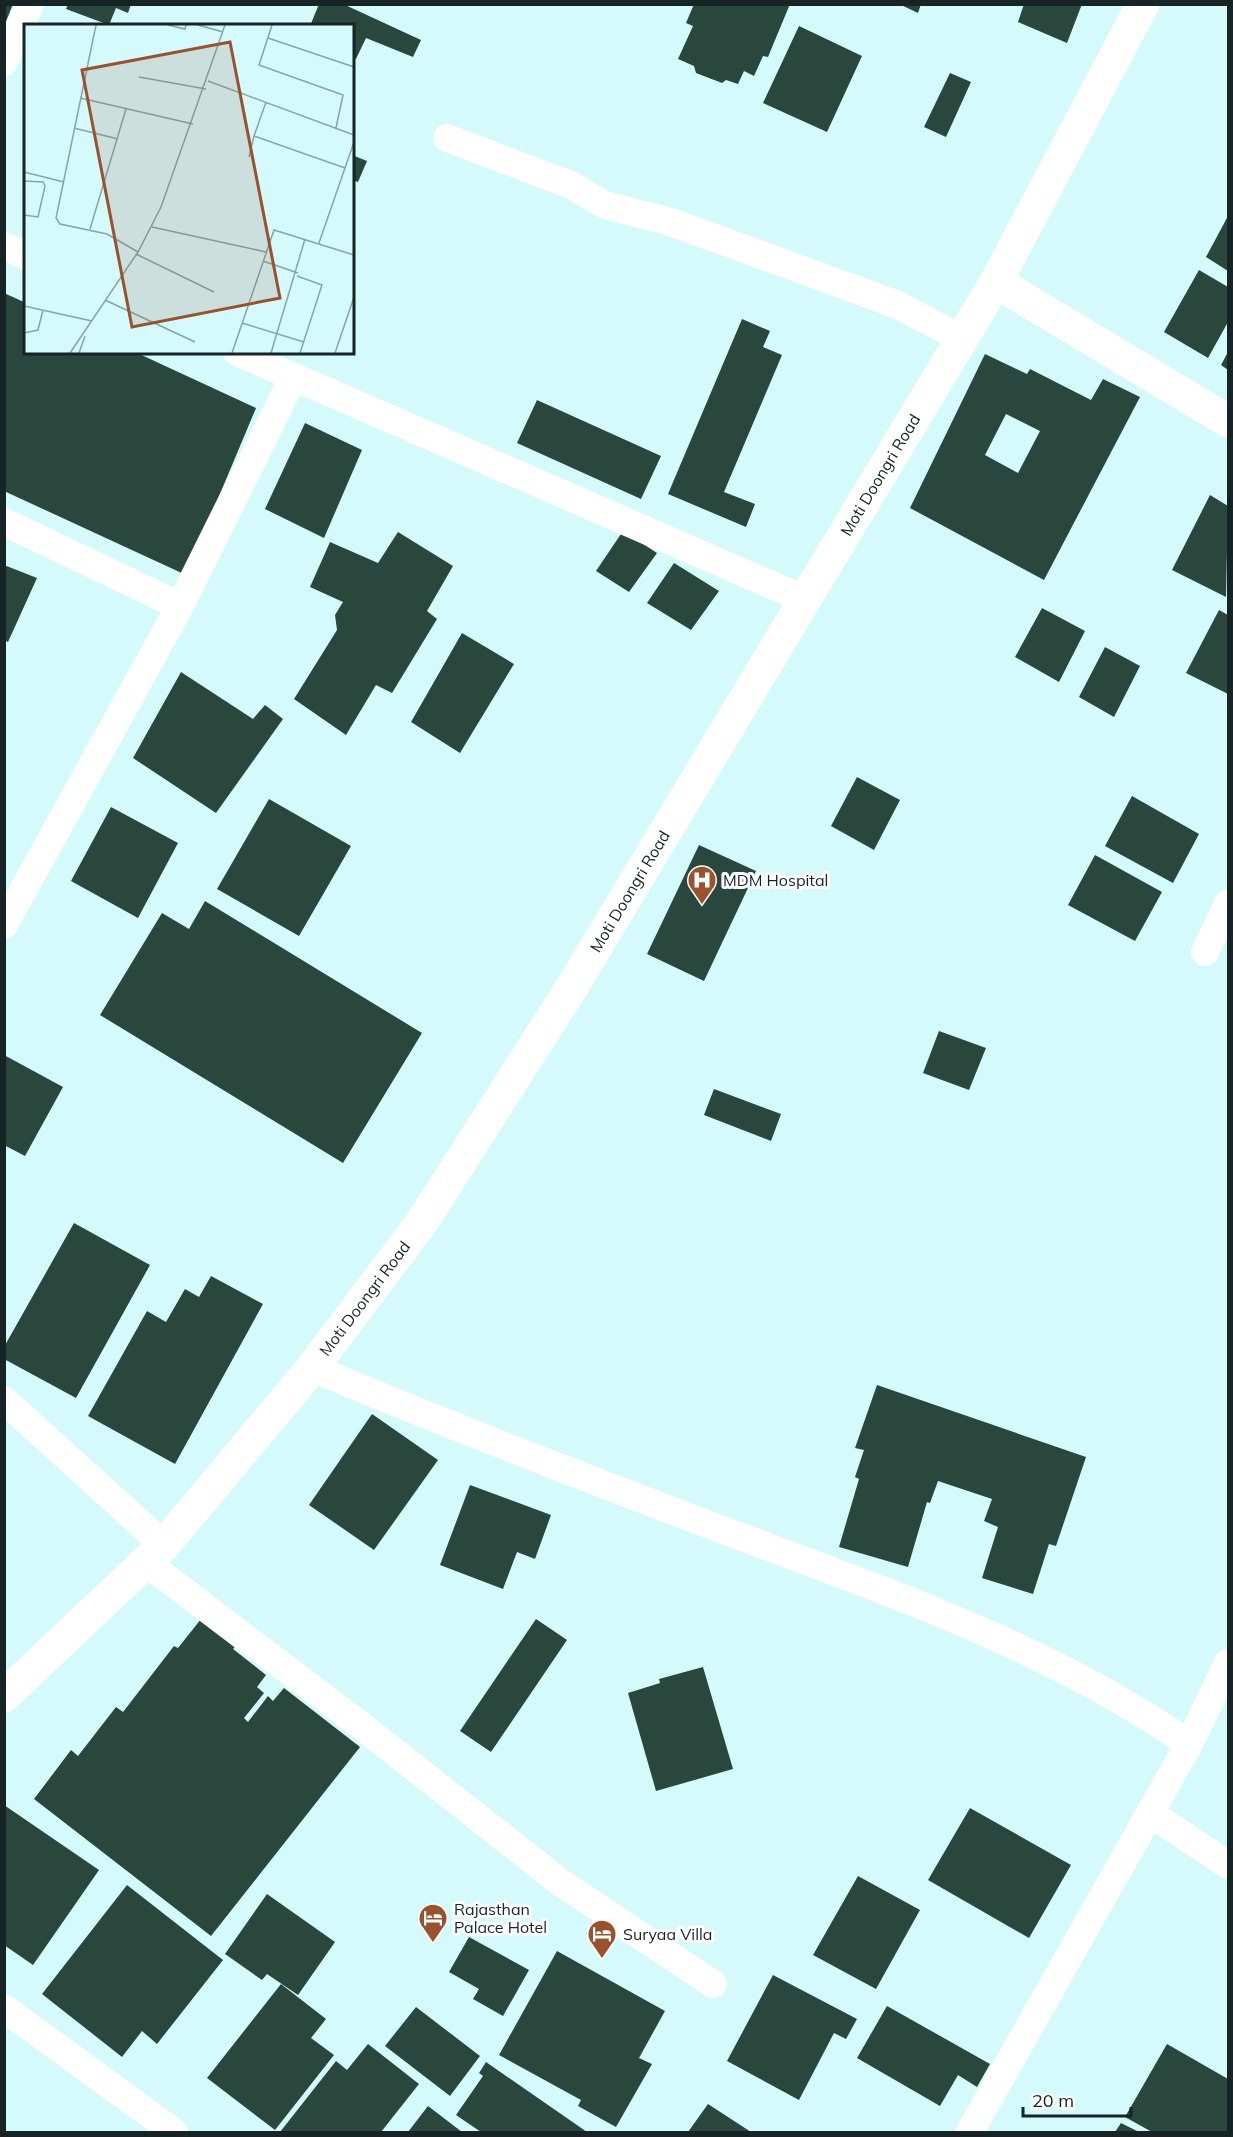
<svg xmlns="http://www.w3.org/2000/svg" width="1233" height="2137" viewBox="0 0 1233 2137" font-family="Mulish,sans-serif">
  <rect width="100%" height="100%" fill="#d4fafc"/>
  <path fill="#2a473e" fill-rule="evenodd" d="M4,4H13L5,24H4Z
    M68,4H131L128,13L116,8L109,25L66,9Z
    M319,4H343L421,40L413,57L366,38L356,59L352,57V26H310Z
    M694,4H790L768,57L763,56L754,76L744,71L738,84L726,80L722,83L696,73L694,66L678,59L693,26L686,23Z
    M899,4H921L918,13Z
    M1024,4H1082L1067,43L1018,22Z
    M799,26L862,56L827,132L763,103Z
    M950,73L971,82L946,137L924,127Z
    M352,155L367,161L358,182L352,180Z
    M1228,216V271L1206,257Z
    M1199,270L1228,287V322L1208,358L1164,332Z
    M4,293L26,303V352H135L256,408L186,575L4,491Z
    M742,319L770,331L763,347L782,355L724,492L755,504L746,527L668,494Z
    M1228,352V370L1221,365Z
    M985,354L1027,374L1030,369L1091,400L1103,379L1140,397L1044,580L910,508ZM1006,414L1040,431L1018,473L985,455Z
    M537,400L661,456L641,499L517,443Z
    M305,423L362,450L324,538L265,509Z
    M1210,495L1228,506L1226,597L1172,570Z
    M623,531L657,553L629,592L596,571Z
    M398,532L453,566L427,611L437,619L392,693L376,685L346,735L294,699L337,630L335,615L343,602L310,587L330,542L378,563Z
    M674,563L719,591L691,630L647,603Z
    M4,565L37,578L8,642L4,640Z
    M1042,608L1085,631L1059,682L1015,657Z
    M1219,610L1228,615V694L1186,673Z
    M462,633L514,664L460,753L411,722Z
    M1105,647L1140,666L1114,717L1079,697Z
    M181,672L253,719L265,705L283,719L216,813L133,758Z
    M857,777L900,800L874,850L831,826Z
    M1132,796L1199,834L1173,883L1105,846Z
    M269,799L351,846L299,936L217,889Z
    M111,807L178,843L138,918L71,881Z
    M699,845L756,871L704,981L647,954Z
    M1095,855L1162,892L1135,941L1068,905Z
    M205,901L422,1033L343,1163L100,1015L162,913L189,929Z
    M939,1031L986,1048L969,1090L923,1073Z
    M4,1055L63,1087L25,1156L4,1145Z
    M714,1089L781,1114L771,1141L704,1115Z
    M74,1223L150,1265L76,1398L4,1359V1347Z
    M211,1276L263,1304L175,1464L88,1416L147,1311L166,1322L185,1289L199,1297Z
    M877,1385L1086,1457L1056,1546L1049,1544L1033,1594L982,1578L998,1527L984,1521L992,1499L938,1481L930,1503L927,1502L908,1567L839,1547L859,1479L855,1477L864,1450L855,1448Z
    M372,1414L438,1460L374,1550L309,1505Z
    M470,1485L551,1515L535,1559L517,1552L503,1589L440,1565Z
    M205,1614L240,1641L233,1649L266,1675L257,1687L264,1693L244,1718L248,1722L268,1696L273,1701L284,1688L360,1747L211,1936L34,1799L71,1750L78,1756L116,1707L123,1712L174,1646L178,1648Z
    M536,1619L567,1640L491,1752L460,1731Z
    M703,1667L733,1769L656,1791L628,1693L660,1683L659,1679Z
    M4,1805L99,1870L33,1965L4,1945Z
    M970,1808L1071,1865L1029,1938L928,1880Z
    M858,1876L920,1910L876,1989L813,1955Z
    M127,1885L223,1960L157,2044L142,2031L122,2057L42,1994Z
    M267,1894L335,1942L298,1995L267,1974L262,1980L225,1954Z
    M469,1937L529,1970L503,2016L473,1999L479,1989L449,1972Z
    M557,1951L665,2011L639,2058L652,2064L616,2127L578,2106L581,2100L499,2055Z
    M773,1975L857,2019L846,2039L834,2033L799,2100L727,2061Z
    M281,1984L326,2019L311,2038L334,2055L275,2130L207,2078Z
    M887,2006L990,2064L977,2087L958,2075L940,2106L857,2058Z
    M416,2007L480,2056L450,2096L385,2046Z
    M368,2044L419,2084L381,2132H280L336,2061L347,2070Z
    M1167,2044L1228,2079V2132H1152L1125,2117Z
    M486,2062L587,2132H481L456,2115L483,2076L479,2073Z
    M708,2104L751,2132H688Z
    M428,2106L462,2132H408Z
    M1121,2123L1139,2132H1115Z"/>
  <g fill="none" stroke-linecap="round" stroke-linejoin="round">
    <path stroke="#fff" stroke-width="28" d="M4,62L30,4
      M447,138L571,185L605,205L671,222L898,305L962,339
      M4,246L26,256
      M237,352L806,600
      M4,522L180,606
      M4,925L180,606L293,378
      M1205,952L1228,904
      M312,1368C458,1429 606,1486 755,1542C904,1598 1057,1652 1189,1744
      M4,1400L164,1545
      M144,1561L359,1724L560,1882L713,1984
      M1150,1813L1228,1865
      M4,2008L174,2132
      M970,2132L1189,1744L1228,1663"/>
    <g stroke="#fff" stroke-width="33">
      <path d="M996,282L1228,421"/>
      <path id="s1" d="M4,1696L164,1545L312,1368L422,1222L572,987L996,282L1143,4"/>
    </g>
  </g>
  <defs>
    <g id="hospital-pin" transform="scale(1.5)"><path d="M0 17L-7.5 6A9.5 9.5 0 1 1 7.5 6Z" fill="#99522c" stroke="#fff"/><path d="M-5-5h3v3.5h4V-5h3V5h-3V1.5h-4V5h-3Z" fill="#fff"/></g>
    <g id="hotel-pin" transform="scale(1.5)"><path d="M0 17L-7.5 6A9.5 9.5 0 1 1 7.5 6Z" fill="#99522c" stroke="#fff"/><path d="M-6-4.5h1.5V1H6V5H4.5V3h-9V5H-6ZM-4 0a1.8 1.8 0 1 1 3.6 0ZM.5 0V-2.5h3Q6-2.5 6 0Z" fill="#fff"/></g>
  </defs>
  <g fill-rule="evenodd">
    <use href="#hospital-pin" x="702" y="880"/>
    <use href="#hotel-pin" x="433" y="1918"/>
    <use href="#hotel-pin" x="602" y="1934"/>
  </g>
  <g text-anchor="middle" stroke-width="6" stroke-linejoin="round" paint-order="stroke">
    <g font-size="16" fill="#162425" stroke="#fff">
      <text dy="6" stroke="none"><textPath href="#s1" startOffset="1510">Moti Doongri Road</textPath></text>
      <text dy="6" stroke="none"><textPath href="#s1" startOffset="1024">Moti Doongri Road</textPath></text>
      <text dy="6" stroke="none"><textPath href="#s1" startOffset="538">Moti Doongri Road</textPath></text>
    </g>
    <g font-size="16" fill="#162425" stroke="#fff" text-anchor="start">
      <text x="723" y="886">MDM Hospital</text>
      <text x="454" y="1915">Rajasthan<tspan x="454" dy="18">Palace Hotel</tspan></text>
      <text x="623" y="1940">Suryaa Villa</text>
    </g>
  </g>
  <g transform="translate(24 24)">
    <rect width="330" height="330" fill="#d4fafc"/>
    <path fill="none" stroke="#88a4a6" stroke-width="1.5" d="M72,1L32,194L36,200L83,210L114,228M144,1L161,5L162,1M174,1L199,8M248,1L235,41L319,71L312,104M244,14L330,43M115,53L182,65M184,57L330,111M56,74L169,100M242,78L230,112L321,144M50,104L94,115M225,133L230,112M0,148L40,158M0,157L19,158L21,162L14,193L0,191M128,203L242,228M66,205L102,85M295,219L330,118M112,230L190,268M239,237L274,249M273,252L298,261L276,329M81,276L171,318M0,282L68,297M218,299L280,318M0,309L14,306L19,286M46,329L114,228L137,183L201,1M55,329L61,312M208,329L250,206L330,231M247,329L281,215M311,329L330,273"/>
    <path fill="#99522c" fill-opacity="0.15" stroke="#99522c" stroke-width="3" d="M206,18L256,274L108,303L58,46Z"/>
    <rect width="330" height="330" fill="none" stroke="#162425" stroke-width="3"/>
  </g>
  <rect width="1233" height="2137" fill="none" stroke="#162425" stroke-width="12"/>
  <path d="M1023 2107v9h108v-9" fill="none" stroke="#162425" stroke-width="3"/>
  <text x="1032" y="2107" font-size="18" fill="#162425" stroke="#ffffff" stroke-width="4.5" paint-order="stroke">20 m</text>
</svg>
